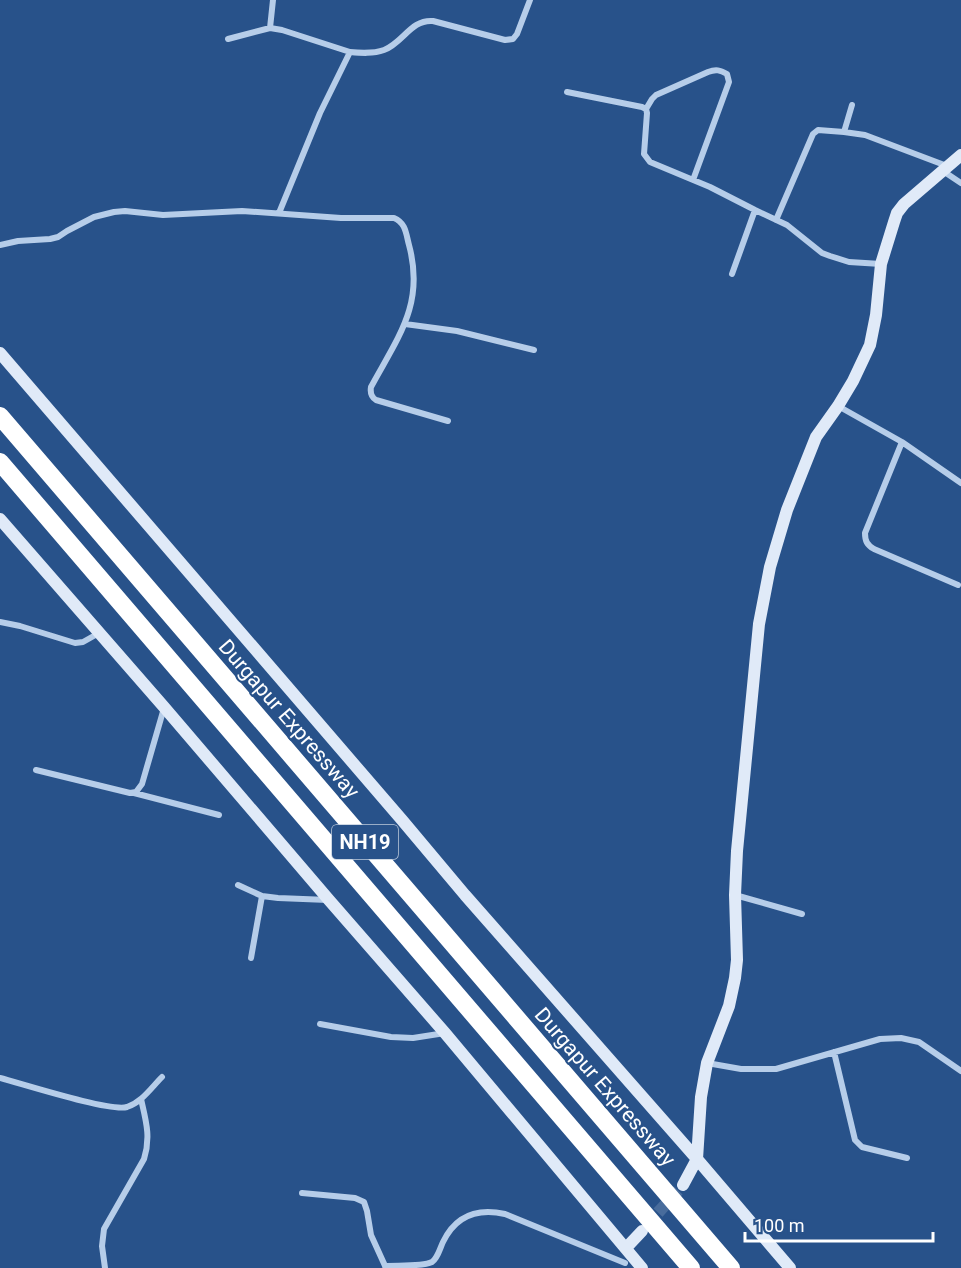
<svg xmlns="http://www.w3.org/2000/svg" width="961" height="1268" viewBox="0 0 961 1268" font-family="Roboto,sans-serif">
  <rect width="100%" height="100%" fill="#28528a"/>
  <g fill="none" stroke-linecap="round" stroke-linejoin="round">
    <path stroke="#486c9c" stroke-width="12" stroke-dasharray="12 6" stroke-linecap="butt" d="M646,1226L683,1185"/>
    <path stroke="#b6cde9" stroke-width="6" d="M270,28L273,0
      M228,39L270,28L282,30L350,52L320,113L279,213
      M350,52C361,53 373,54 384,50C403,43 411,19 433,21L505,40L513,39L517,34L530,0
      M567,92L642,107L646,109L647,113L644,154L650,162L710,187L755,210L787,225L822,253L830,256L849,262L881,264
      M646,109L652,99L656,95L708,72C716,69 720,70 727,74L729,82L693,180
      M844,132L865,135L947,166
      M943,171L961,183
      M776,220L813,134L818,130L844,132L852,105
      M0,245L18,241L50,239L58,237L67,231L94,217L114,212L125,211L163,215L242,211L341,218H394C406,223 406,234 409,245C425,304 398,337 371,387C370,393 371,397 376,400L448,421
      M732,274L755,210
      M405,324L457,331L534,350
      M838,406L902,442L961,483
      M902,442L865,533C865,541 867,545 874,549L958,585
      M0,622L20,626L75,643L83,642L99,633
      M36,770L130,793L136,792L142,784L164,708
      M134,793L219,815
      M238,885L262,896L278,898L328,900
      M735,895L802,914
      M251,958L262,896
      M320,1024L391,1037L413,1038L445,1033
      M834,1052L855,1140L862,1147L907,1158
      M707,1063L741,1069H776L880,1039L901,1038L919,1042L961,1071
      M0,1078C23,1084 110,1112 127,1107C142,1102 151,1088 162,1077
      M302,1193L355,1198L364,1202L367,1211L371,1235L386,1268
      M385,1266C397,1265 422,1267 432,1262C438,1258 440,1248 443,1242C456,1215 478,1208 505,1214L625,1263
      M105,1268L102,1246L104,1229L144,1159C151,1137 146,1121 141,1099"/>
    <path stroke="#e0eaf8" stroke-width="12" d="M0,353L402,820L465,895L697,1159L790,1268
      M0,519L164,707L329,900L445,1033L642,1268
      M683,1185L697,1159L701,1097L707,1063L729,1006L735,978L737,960L735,895L737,851L759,624L770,567L787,510L816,437L838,406L853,381L870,345L876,315L881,264L894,222L897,213L904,204L961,155
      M626,1248L642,1231"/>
    <path stroke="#fff" stroke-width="18" d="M0,416L731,1268
      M0,462L691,1268"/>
  </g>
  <g text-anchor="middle" stroke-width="4.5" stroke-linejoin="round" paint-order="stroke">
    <rect fill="#28528a" stroke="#becbdc" stroke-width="1.5" x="332" y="825" width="66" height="34" rx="4.5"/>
    <g font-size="20" font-weight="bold" fill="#fff">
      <text x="365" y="849">NH19</text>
    </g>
    <g font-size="21" fill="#fff" stroke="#28528a">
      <text transform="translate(289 719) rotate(49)" y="7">Durgapur Expressway</text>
      <text transform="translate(605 1087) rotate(49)" y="7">Durgapur Expressway</text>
    </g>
  </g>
  <path d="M745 1232v9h188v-9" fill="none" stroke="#ffffff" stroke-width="3"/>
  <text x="754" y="1232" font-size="18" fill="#ffffff" stroke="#28528a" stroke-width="4.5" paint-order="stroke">100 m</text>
</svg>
